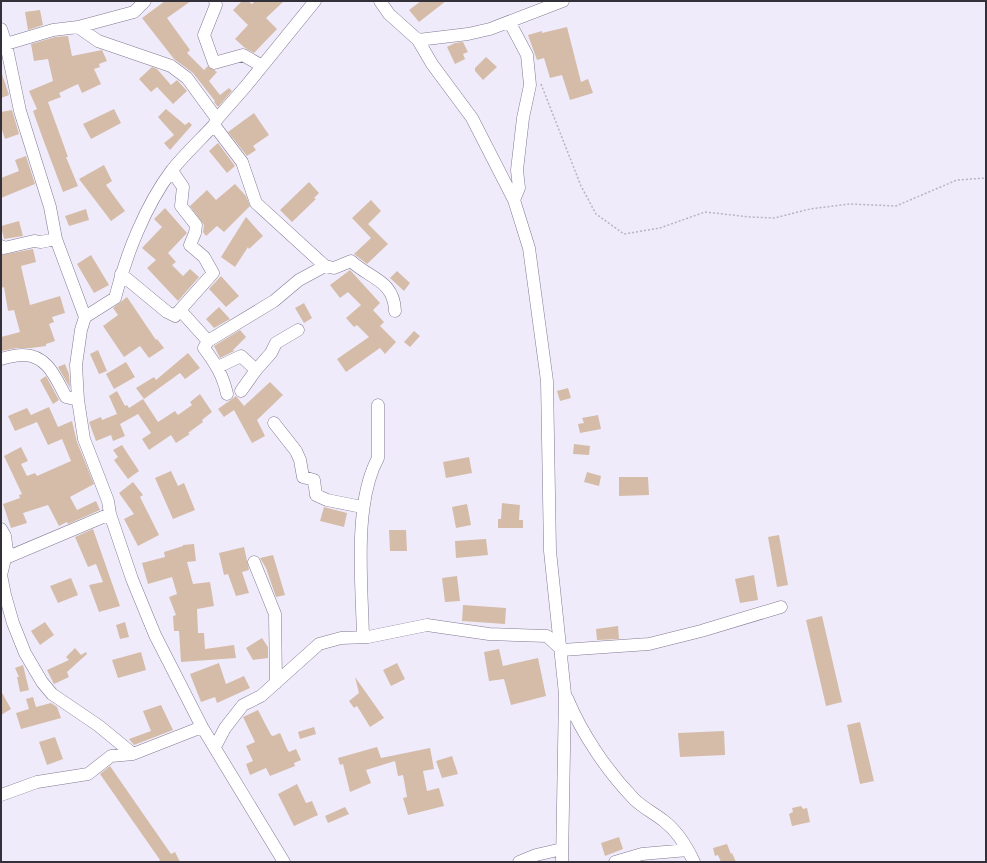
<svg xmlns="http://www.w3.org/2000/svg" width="987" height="863" viewBox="0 0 987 863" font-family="Poppins,sans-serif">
  <rect width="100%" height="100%" fill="#f0ebfb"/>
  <path fill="#d4bca8" d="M165,1H191L167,18L190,50L187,53L204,70L208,66L217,72L209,81L220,95L229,88L232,91L218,107L214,102L215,101L193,73L174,59L142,18Z
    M242,1H248L252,4L255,1H284L266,18L277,29L254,53L245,48L235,39L248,25L233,10Z
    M421,1H446L419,22L409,10Z
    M40,10L43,25L28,30L25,12Z
    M567,27L581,82L588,79L593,93L570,100L562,75L550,78L544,58L537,60L528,35L542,31V33Z
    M68,36L72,56L102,50L107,61L99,64L100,67L94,69L101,84L82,93L78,84L59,93L61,97L48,102L68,157H66L78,186L63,192L43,139L33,111L37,109L29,91L53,81L48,59L34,61L31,44L55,37Z
    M463,42L468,52L463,54L465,59L455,64L447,47L455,43Z
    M486,57L497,67L483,80L475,71V68Z
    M152,67L157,69L171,85L177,80L187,91L173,104L157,87L151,92L139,79Z
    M1,71L9,95L1,98Z
    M114,109L121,123L91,139L83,124Z
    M166,109L185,125L189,122L192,125L170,150L164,143L174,135L158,117Z
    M12,110L19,134L5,139L1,127L2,122L1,112Z
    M254,113L269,135L253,146L256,150L247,156L228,132Z
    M218,143L235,166L227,173L209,151Z
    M26,156L35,184L1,198V178L19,171L15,160Z
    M104,165L112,181L106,185L125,211L111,221L79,179Z
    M309,182L319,193L314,198L316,199L292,222L280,210Z
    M235,184L246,196L250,206L224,232L217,226L206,236L203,232L204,225L190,206L207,190L216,200Z
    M371,200L381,211L368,224L388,244L367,264L354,254L371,238L352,218Z
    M165,208L187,233L168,253L176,262L172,265L183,276L190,269L199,277L178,301L147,268L156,260L142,248L162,227L154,219Z
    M86,209L89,220L69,226L65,216Z
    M246,217L263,236L249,249L248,247L235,267L221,257Z
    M19,221L23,236L4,239L1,226Z
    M33,249L36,262L21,266L30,305L60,296L65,313L52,317L54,322L49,324L55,341L46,344V346L31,348H17L1,351V337L20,332L14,310L8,311L4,287L1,288V255Z
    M91,255L109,285L94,293L77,264Z
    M350,270L380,303L373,310L384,322L380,326L396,342L385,354L380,348L346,372L337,359L369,337L357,325L354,327L346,318L361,305L348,292L340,298L330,285Z
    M397,271L410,283L404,291L390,278Z
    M221,276L239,296L226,307L209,289Z
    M127,297L156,340L157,339L164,348L149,358L140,346L124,357L103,326L118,315L113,308Z
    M304,303L312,318L304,323L295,308Z
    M219,307L230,319L214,328L206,319Z
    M240,330L246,337L233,350L234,351L220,358L214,346Z
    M414,331L420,336L410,347L404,342Z
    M98,350L107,371L99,374L90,354Z
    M188,353L200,368L185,379L180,373L144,399L136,388L154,377L156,380Z
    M126,362L135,377L114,389L106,374Z
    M65,364L69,374L70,388L58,367Z
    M46,376L59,400L53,404L40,380Z
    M270,382L283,395L257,420L265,436L252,443L234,410L224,417L218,409L236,396L244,406Z
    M568,388L571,398L560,401L557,391Z
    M117,391L125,406L127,405L129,408L143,399L158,422L175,411L178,415L192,405L190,402L200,394L212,412L202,420L203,422L188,433L190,434L176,443L171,435L149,450L142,439L151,433L138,414L120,424L125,436L113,441L111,435L96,441L89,422L101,417L102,420L117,414L109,396Z
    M49,407L58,427L72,421L77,442L94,484L70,497L77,510L96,501L100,510L68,524L67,522L59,526L48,505L23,513L27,523L11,528L3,504L20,498L19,495L22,494L4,456L21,447L28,461L21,464L27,476L35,473L37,476L71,461L62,439L48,445L37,422L15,431L8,416L27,408L31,415Z
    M598,415L601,429L580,433L578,424L584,423L582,418Z
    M574,444L590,446L589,455L573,454Z
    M122,445L139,471L128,479L114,460L118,457L113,450Z
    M469,457L472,473L446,478L443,462Z
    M171,471L178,486L184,483L195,510L173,519L155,478Z
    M587,472L601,476L599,486L584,482Z
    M619,477H648L649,495L619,496Z
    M133,482L143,495L140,497L159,535L138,546L124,519L134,514L119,493Z
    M502,503L520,505L519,520H523V528H498V519H501Z
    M467,504L471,525L456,528L452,507Z
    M324,507L347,513L344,527L320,521Z
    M93,529L120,606L99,612L89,585L103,582L96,564L88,567L75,537Z
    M389,530H406L407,551H390Z
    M779,535L788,585L777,587L768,537Z
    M486,539L488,555L456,558L455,541Z
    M194,544L196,561L187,562L193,584L210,582L214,606L197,609L198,633H204L205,649L234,645L236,658L181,662L179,631H174L173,616L176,615L169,597L177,594L172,577L148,584L142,563L165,557L164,552L183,546V545Z
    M244,547L249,570L242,572L249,593L236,596L228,574L224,575L219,553Z
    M273,555L285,595L276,597L266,568L260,558Z
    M754,575L758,600L740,603L735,579Z
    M457,576L460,601L445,602L442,578Z
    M71,578L78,595L58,603L50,586Z
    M463,605L506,608L505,624L462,621Z
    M822,616L842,702L826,706L806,620Z
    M45,622L54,635L40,645L31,631Z
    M125,622L129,637L120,639L116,625Z
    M618,626L619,639L597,640L596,629Z
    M262,638L268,647V658L253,660L246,648Z
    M75,648L81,655L86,652L87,654L67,672L69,677L54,684L47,670L69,660L66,657Z
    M499,649L503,666L538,658L546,696L511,705L504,679L489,681L484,652Z
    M141,652L146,670L118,678L112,660Z
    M219,663L226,684L244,676L250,688L217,703L215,697L201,702L190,674Z
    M397,663L405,679L391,686L383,670Z
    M23,665L29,690L20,692L17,677H19L15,668Z
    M355,677L384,718L370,727L357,706L354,708L349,701L359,693Z
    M1,691L11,709L1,715Z
    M33,697L36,707L51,703L57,707L61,718L21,729L16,713L29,709L26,699Z
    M161,705L173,730L134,745L129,739L151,731L143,711Z
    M258,710L271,735L273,736L280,733L287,749L289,752L296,749L301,760L294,763L295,766L270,776L266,768L250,775L246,764L253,761L246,746L255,742L243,717Z
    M860,722L874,781L860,784L847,725Z
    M314,727L316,734L300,739L298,732Z
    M724,731L725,755L680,757L678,733Z
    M55,737L63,759L47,765L39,742Z
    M377,747L381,758L430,748L434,769L423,771L427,791L439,788L444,806L408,815L403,798L407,797L403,775L398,776L395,761L366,770L371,783L350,792L343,764L340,765L338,758Z
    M452,756L458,774L442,778L436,761Z
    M110,766L171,854L175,852L180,862H157L160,860L100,774Z
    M297,784L306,803L312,801L318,815L294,826L278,794Z
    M801,806L803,809L807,808L810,822L792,826L789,814L793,812L792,808Z
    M345,807L349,814L328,823L325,816Z
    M619,837L623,849L605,856L601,843Z
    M727,844L731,854L732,853L736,862H721L718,855L715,856L713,848Z"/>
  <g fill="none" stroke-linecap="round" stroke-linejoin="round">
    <g stroke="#827992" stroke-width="13">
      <path id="minor" d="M215,1L216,5L204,35L214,63L243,55L262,66
        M380,1L389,14L418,40L432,64L472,118L514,200L529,248L547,381L550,551L565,694L562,862
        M510,23L527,55L530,85L523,118L517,170L519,188L514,200
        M78,27L134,12L145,1
        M1,29L6,44L20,111L50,207L56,239L85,317
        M418,40L468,34L490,29L563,1
        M6,44L53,30L78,27L98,41L171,66L187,78L217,119
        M214,125L242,162L256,203L325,266L334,268L351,261C370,279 394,280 395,311
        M172,171L183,187L181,206L196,225L195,233L190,245L204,257L213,273L180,310
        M1,246L4,248L34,241L41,242L56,239
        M121,274L167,312L175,316L180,310L208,341L274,301L299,280L325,266
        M208,341L204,348C215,363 223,375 227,394
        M1,359C8,357 16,355 23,355C48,355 56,379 66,397L78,400
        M218,367L241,356L256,370L271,353L276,343L298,330
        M241,391L256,370
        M274,423L296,451L300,460L303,477L314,480L316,495L327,500L362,507
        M1,529L5,536L7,551L1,575L5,595L13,623L25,653L42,682L52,694L99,726L133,754
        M1,560L110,514
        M254,562L275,614L276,683
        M363,637C362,584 353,504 378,458V405
        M567,698C582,734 607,771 634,799C643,808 654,813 664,821C677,831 687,847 694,862
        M215,747L225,728L243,705L261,696L319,644L341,638L368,637L427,625L489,634L547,636L562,650L649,644L701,631L781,607
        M1,795L37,782L88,774L111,756L133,754L202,727
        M284,862L202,727L155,635L132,579L110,514L108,501L84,439L78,400L76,365L81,330L85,317L115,298C126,255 145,206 172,170C185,154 200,140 214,125L217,119L246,86L315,1
        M519,862L536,855L562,849
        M615,862L642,854L688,850"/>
    </g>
    <path stroke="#b7b3c1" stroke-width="1.5" stroke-dasharray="2 2" stroke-linecap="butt" d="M541,84L581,186L596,214L624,234L660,228L705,212L750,217L775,218L810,209L850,204L896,206L957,180L986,178"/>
    <use href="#minor" stroke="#fff" stroke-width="12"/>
  </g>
  <rect width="987" height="863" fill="none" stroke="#33303a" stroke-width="4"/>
</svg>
